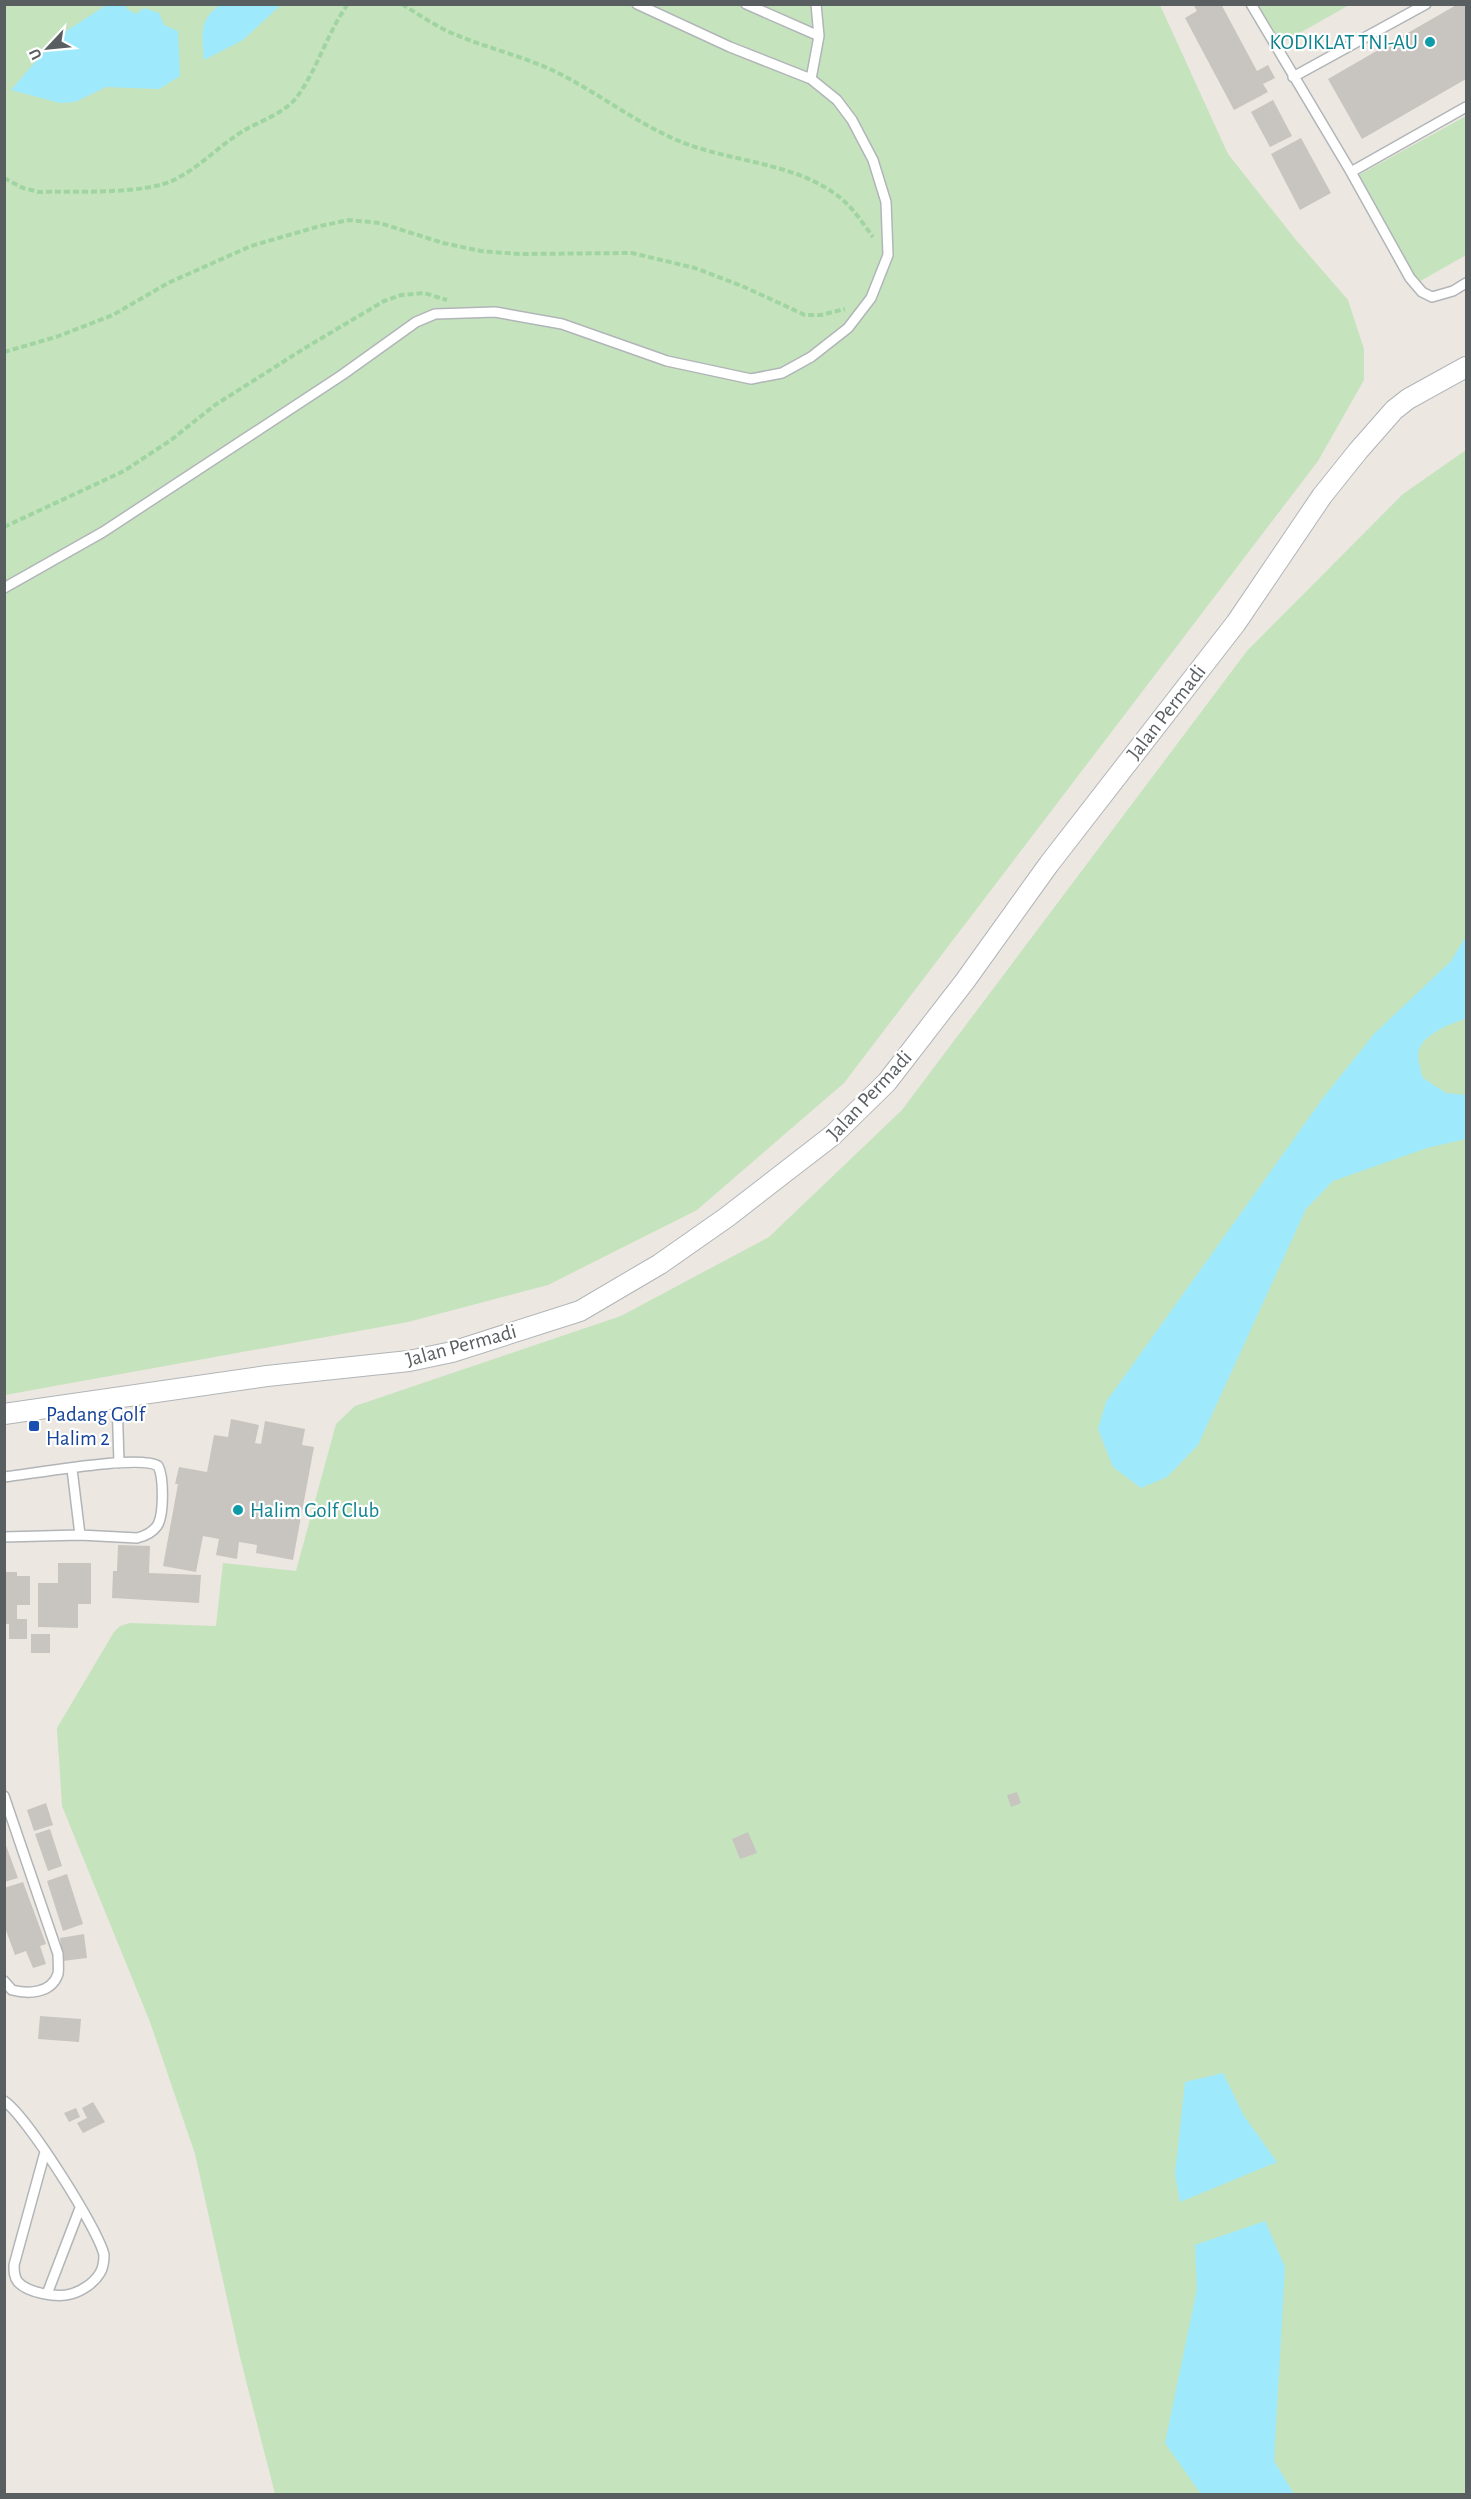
<svg xmlns="http://www.w3.org/2000/svg" width="1471" height="2499" viewBox="0 0 1471 2499" font-family="'Alegreya Sans',sans-serif">
  <rect width="100%" height="100%" fill="#ece7e0"/>
  <path fill="#c5e3bd" d="M4,5H1160L1228,154L1296,240L1348,300L1364,349V380L1318,461L844,1083L697,1210L548,1285L408,1322L5,1395Z
    M1254,5H1349L1277,46Z
    M1466,116V255L1417,283L1357,176Z
    M1466,450V2494H275L240,2357L195,2154L150,2022L62,1806L57,1728L114,1632L120,1626L130,1623L216,1626L223,1563L296,1571L336,1424L355,1406L621,1316L769,1237L902,1110L1247,651L1403,494Z"/>
  <path fill="#9fe9fd" d="M108,4L125,5L127,9L136,14L144,8L159,13L164,25L178,31L180,76L159,89L106,87L75,102L60,103L11,90L57,37Z
    M220,5V4L281,5L243,40L204,60C202,36 198,20 220,5Z
    M1466,936V1019C1451,1023 1420,1035 1418,1054C1418,1061 1421,1071 1423,1078L1446,1093L1466,1095V1139L1427,1148L1333,1181L1306,1209L1198,1445L1167,1477L1141,1488L1113,1467L1098,1429L1106,1402L1323,1098L1374,1034L1451,961Z
    M1223,2073L1244,2116L1277,2162L1180,2202L1175,2174L1185,2082Z
    M1265,2221L1285,2267L1274,2461L1294,2494H1201L1165,2443L1197,2289L1195,2245Z"/>
  <path fill="#c8c4c0" d="M1193,4H1221L1257,71L1268,65L1275,78L1263,84L1268,92L1234,110L1185,18L1197,11Z
    M1458,4H1466V79L1362,139L1328,79Z
    M1273,100L1292,136L1270,147L1251,112Z
    M1301,138L1331,193L1300,210L1271,154Z
    M231,1419L259,1425L255,1443L261,1444L265,1421L305,1429L302,1445L314,1447L293,1560L256,1553L257,1545L239,1542L237,1559L216,1555L219,1539L203,1536L196,1572L163,1566L178,1484H175L179,1467L207,1472L214,1435L228,1437Z
    M118,1545L150,1546L149,1573L201,1575L199,1603L112,1598L113,1571H117Z
    M58,1563H91V1604H78V1628L38,1627V1583H58Z
    M4,1572H17V1576H30V1605H17V1619H27V1639H9V1624H4Z
    M31,1634H50V1653H31Z
    M1017,1792L1021,1803L1011,1807L1007,1795Z
    M46,1803L53,1825L34,1831L27,1810Z
    M50,1829L62,1866L48,1871L35,1834Z
    M748,1832L757,1853L740,1859L732,1839Z
    M4,1840L18,1878L4,1882Z
    M67,1874L83,1924L63,1931L47,1881Z
    M23,1882L46,1944L40,1946L46,1964L33,1968L26,1951L15,1955L4,1925V1888Z
    M84,1934L87,1958L63,1961L60,1938Z
    M40,2016L81,2019L79,2042L38,2039Z
    M93,2102L105,2122L83,2133L77,2123L87,2118L82,2108Z
    M76,2108L80,2117L69,2122L64,2113Z"/>
  <g fill="none" stroke-linecap="round" stroke-linejoin="round">
    <g stroke="#b1b5b8" stroke-width="12">
      <path id="lane" d="M746,4L819,36
        M1251,4L1351,172L1410,278L1422,292L1432,297L1453,291L1466,283
        M1293,77L1426,4
        M811,79L819,36L816,4
        M1351,172L1466,107
        M4,588L103,532L342,375L416,322L435,314L495,312L562,324L667,361L751,379L782,373L811,357L848,328L871,298L888,255L886,202L873,160L852,120L837,100L811,79L730,47L637,4
        M117,1399L119,1463
        M72,1469L80,1535
        M4,1477C32,1474 140,1454 158,1466C164,1477 164,1516 157,1526C152,1533 145,1536 137,1538L80,1535L4,1537
        M4,1796L58,1954C58,1960 59,1968 58,1974C51,1994 28,1994 12,1990L4,1981
        M4,2101C26,2115 99,2230 104,2255C104,2260 103,2268 100,2273C94,2283 82,2291 71,2294C57,2298 28,2293 18,2282C14,2277 14,2271 14,2265L45,2152
        M47,2294L80,2208"/>
    </g>
    <g stroke="#b1b5b8" stroke-width="22">
      <path id="street" d="M4,1414L267,1376L409,1361L452,1352L580,1311L660,1264L727,1217L833,1135L887,1082L965,981L1049,864L1236,623L1322,496L1358,451L1394,410L1408,399L1466,367"/>
    </g>
    <path stroke="#a0d5a2" stroke-width="4" stroke-dasharray="6 3" stroke-linecap="butt" d="M402,4C416,13 430,22 445,30C479,46 517,54 552,70C596,91 634,122 679,141C732,163 800,162 844,201C855,211 864,225 873,237
      M4,178L23,188L39,192C74,191 146,195 176,179C201,166 219,146 243,131C260,121 285,113 297,97C318,68 327,33 348,4
      M4,352L56,337L113,315L168,283L251,246L320,226L349,220L380,223L443,243L481,251L519,254L632,253L695,268L742,286L805,315H821L845,309
      M4,527L124,471L171,440L215,405L305,348L384,301L401,295L424,293L447,300"/>
    <use href="#lane" stroke="#fff" stroke-width="9"/>
    <use href="#street" stroke="#fff" stroke-width="20"/>
  </g>
  <g fill="#0f9aa8" stroke="#fff" stroke-width="2">
    <circle cx="1430" cy="42" r="6"/>
    <circle cx="238" cy="1510" r="6"/>
  </g>
  <rect fill="#1a4fb4" stroke="#fff" stroke-width="2" x="28" y="1420" width="12" height="12" rx="3"/>
  <g text-anchor="middle" stroke-width="4.5" stroke-linejoin="round" paint-order="stroke">
    <g font-size="21" fill="#0d838f" stroke="#fff" text-anchor="end">
      <text x="1418" y="49">KODIKLAT TNI-AU</text>
      <text x="250" y="1517" text-anchor="start">Halim Golf Club</text>
    </g>
    <g font-size="21" fill="#595e61" stroke="#fff">
      <text transform="translate(1166 712) rotate(-52)" y="7">Jalan Permadi</text>
      <text transform="translate(869 1095) rotate(-47)" y="7">Jalan Permadi</text>
      <text transform="translate(461 1345) rotate(-15)" y="7">Jalan Permadi</text>
    </g>
    <g font-size="21" fill="#164399" stroke="#fff" text-anchor="start">
      <text x="46" y="1421">Padang Golf<tspan x="46" dy="24">Halim 2</tspan></text>
    </g>
  </g>
  <rect width="1471" height="2499" fill="none" stroke="#595e61" stroke-width="12"/>
  <g transform="translate(48 48) rotate(244)" stroke="#ffffff" stroke-width="4.5" paint-order="stroke">
  <path d="M0-4.5L10 22L0 15L-10 22Z" fill="#595e61"/>
  <text y="-9" font-size="16" font-weight="bold" text-anchor="middle" fill="#595e61">U</text>
  </g>
</svg>
